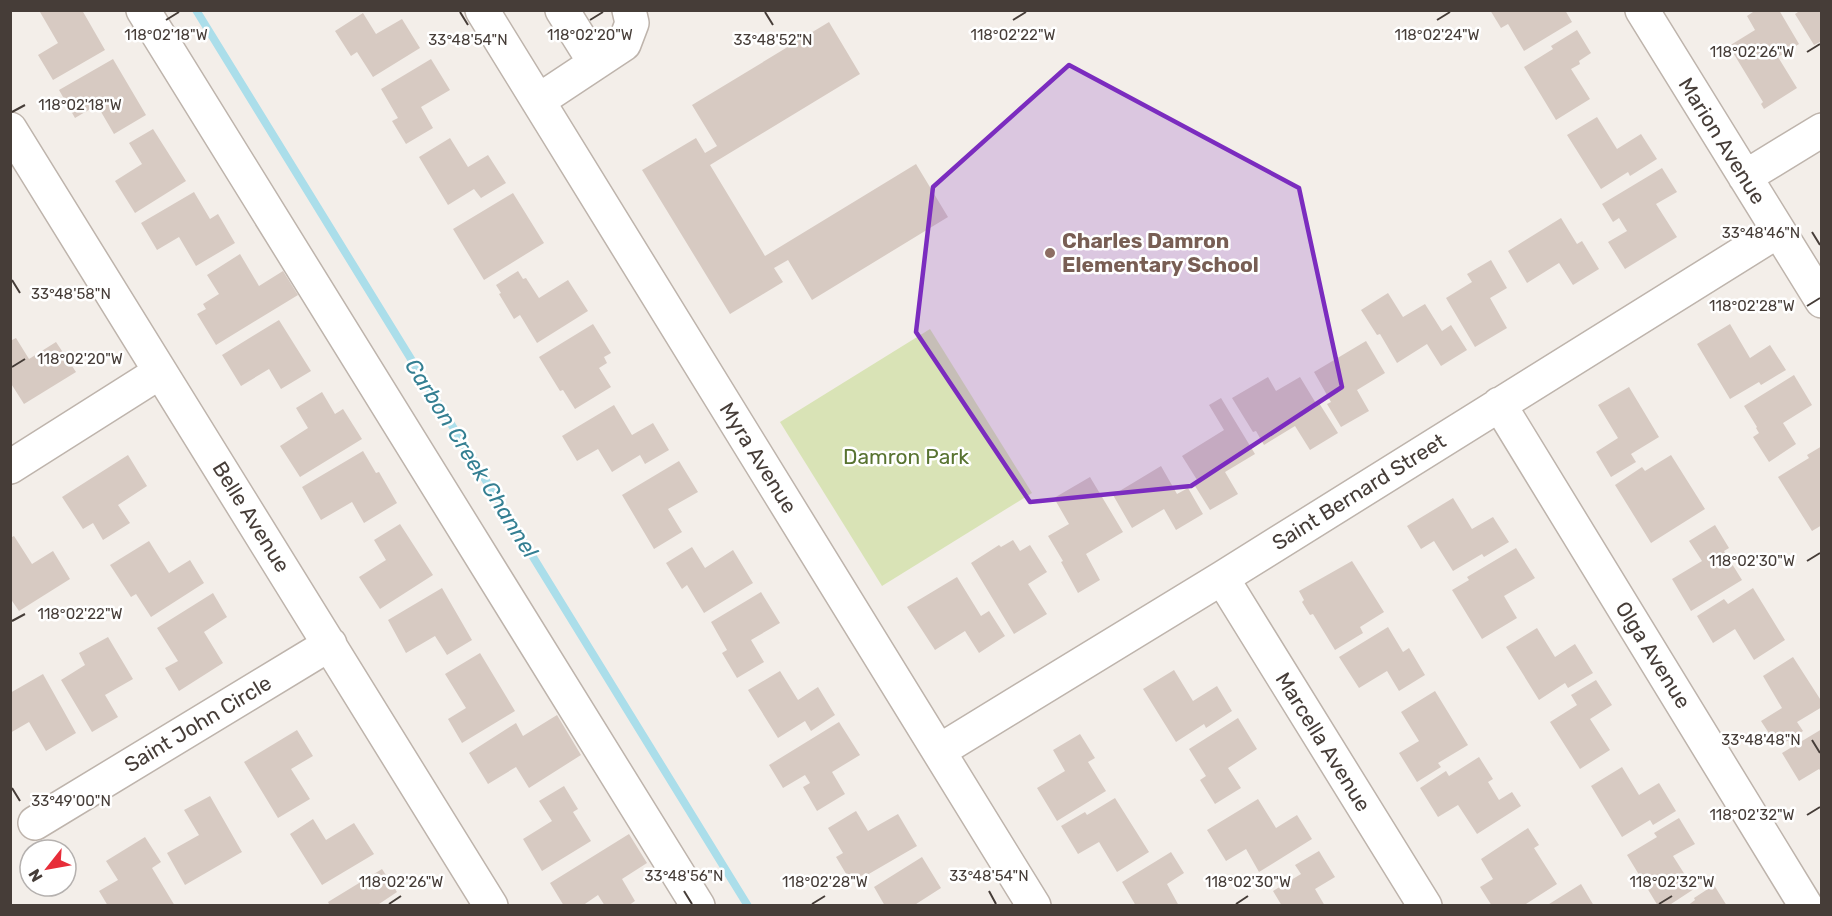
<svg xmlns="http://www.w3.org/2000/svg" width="1832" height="916" viewBox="0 0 1832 916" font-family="Rubik,sans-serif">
  <rect width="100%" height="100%" fill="#f3eee9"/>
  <path fill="#d9e3b6" d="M930,329L1032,493L882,586L780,422Z"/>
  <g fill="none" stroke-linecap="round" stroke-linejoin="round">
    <path stroke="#abdeea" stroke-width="8" d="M196,10L748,906"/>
  </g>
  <path fill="#d7cac2" d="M42,10H82L105,50L53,80L38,55L58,43L40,12Z
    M1490,10H1565L1572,22L1524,51L1508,24L1501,28Z
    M1756,10H1779L1799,44L1778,57L1797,88L1764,109L1761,104L1763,102L1729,46L1755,30L1747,16Z
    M1801,10H1822V41L1814,45L1795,14Z
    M363,13L376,34L402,19L420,48L373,77L357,52L351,56L335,31Z
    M829,22L860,74L710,165L765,256L916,164L948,217L812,300L788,260L774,268L783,282L730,314L642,170L696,138L705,153L717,146L692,105Z
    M1577,30L1591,53L1579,61L1580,64L1571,69L1590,99L1556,120L1524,67L1553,49L1551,46Z
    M113,59L146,115L114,134L97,105L75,118L59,90Z
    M431,59L450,90L421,107L433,128L406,144L392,121L398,118L381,89Z
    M1597,117L1617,149L1641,134L1657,159L1630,176L1628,172L1601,189L1567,135Z
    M153,129L186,181L135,213L115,181L142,164L129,143Z
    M450,138L468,167L488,155L506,183L481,198L474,189L448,205L419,157Z
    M1662,168L1677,192L1656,204L1677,237L1625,269L1608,242L1627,231L1619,218L1613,222L1602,204Z
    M194,192L210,219L218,214L235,243L196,266L179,237L157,250L141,223Z
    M513,193L544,243L484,280L453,229Z
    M1561,218L1577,244L1582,241L1599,269L1573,285L1559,263L1527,283L1508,251Z
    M240,254L259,286L283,271L298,295L216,345L197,314L206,309L203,304L219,294L207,275Z
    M1491,260L1507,288L1490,298L1507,328L1475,347L1446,298L1472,282L1467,274Z
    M518,271L523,279L526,278L539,298L568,280L588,311L537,343L520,315L514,319L499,294L501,293L496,285Z
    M1388,293L1403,317L1425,304L1442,331L1451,325L1467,350L1441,366L1427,344L1397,363L1380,334L1377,335L1361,310Z
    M279,320L311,371L281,389L269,369L241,386L222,355Z
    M593,324L611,353L604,357L607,363L599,368L611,387L575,409L563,390L560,391L539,357Z
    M1730,324L1750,358L1770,345L1786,370L1761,385L1759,382L1730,399L1697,344Z
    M16,338L29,359L56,342L76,372L24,404L10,382V341Z
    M1366,341L1385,373L1357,390L1369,411L1341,427L1327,404L1331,402L1314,372Z
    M1794,375L1812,405L1783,423L1796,444L1769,462L1753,437L1759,433L1756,428L1757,427L1744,406Z
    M1268,377L1276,391L1300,377L1317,405L1319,403L1338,433L1310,450L1295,426L1264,445L1256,431L1253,432L1232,398Z
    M1629,387L1659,437L1631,454L1636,462L1611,477L1596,452L1618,438L1598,405Z
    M322,392L335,414L343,409L362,439L300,477L280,446L308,428L296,408Z
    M1221,398L1255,454L1225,472L1238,494L1210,510L1195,486L1199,483L1182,456L1224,430L1209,405Z
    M614,405L632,435L653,423L669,450L645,464L640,455L612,472L598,449L577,461L562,436Z
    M1822,446V525L1812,531L1778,477L1809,458L1807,455Z
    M363,451L376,473L379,472L397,503L364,523L352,502L321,520L302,487Z
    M128,455L147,486L118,505L130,523L103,540L93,523L83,529L62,497Z
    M1671,455L1705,509L1651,543L1615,485L1642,467L1645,471Z
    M679,461L698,492L668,509L682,532L654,549L622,495Z
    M1161,466L1177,494L1188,488L1203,514L1176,530L1164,509L1132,528L1113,495Z
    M1090,477L1123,532L1086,554L1100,580L1078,593L1061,562L1063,561L1048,536L1069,524L1054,498Z
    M1453,498L1472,529L1493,517L1509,542L1484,557L1482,554L1453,571L1434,541L1421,549L1407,526Z
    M400,524L433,575L380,609L359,577L386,560L374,540Z
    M1715,525L1729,548L1724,551L1742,580L1691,611L1672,579L1702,561L1689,541Z
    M14,536L32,564L53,551L70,579L19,611L10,598V538Z
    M1013,540L1020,551L1030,545L1047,572L1028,584L1047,614L1014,634L971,563L999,545L1001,547Z
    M149,541L169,573L190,560L204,583L151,617L136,594L131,597L110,565Z
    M692,547L705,568L733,550L753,583L704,613L687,585L682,589L666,563Z
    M1516,548L1535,578L1504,596L1517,618L1482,639L1452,590L1469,580L1467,577Z
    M1352,561L1384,612L1360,627L1363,633L1335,650L1313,614L1310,615L1302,602L1304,600L1299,591Z
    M957,577L981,616L989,611L1005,636L979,653L965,631L935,650L907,607Z
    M442,588L472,640L447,655L435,636L406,653L388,620Z
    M1753,588L1785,640L1754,660L1735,629L1713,643L1697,616L1724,599L1728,604Z
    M761,592L780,623L751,640L764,662L737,678L722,653L727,650L711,622Z
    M213,593L227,617L204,632L223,663L179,691L165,668L178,661L157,628Z
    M1388,627L1403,652L1409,648L1425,675L1399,691L1387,671L1359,688L1339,657Z
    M1537,628L1555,657L1575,644L1593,673L1568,688L1565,683L1539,700L1506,647Z
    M108,637L133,679L105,695L118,717L92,732L61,680L85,665L79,653Z
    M480,653L515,711L462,743L448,719L466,708L445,674Z
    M1793,657L1822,702V707L1797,722L1803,731L1778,747L1761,721L1782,708L1763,676Z
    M1174,670L1193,701L1217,686L1232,711L1206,728L1204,724L1176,742L1143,689Z
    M780,671L798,700L818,687L835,715L811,731L805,721L778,738L748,690Z
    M43,674L76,733L46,751L29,722L10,733V693Z
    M1596,680L1612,705L1590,719L1610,750L1580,769L1550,722L1577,705L1571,695Z
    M1435,691L1468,745L1438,763L1441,767L1417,782L1399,753L1419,741L1401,712Z
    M557,715L581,755L529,788L516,767L488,784L469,753L516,723L523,736Z
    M1238,718L1257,749L1228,768L1241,788L1215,804L1200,780L1206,776L1189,749Z
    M839,722L860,755L832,772L845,794L817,811L803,787L810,783L805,775L783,788L769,765Z
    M1822,729V773L1819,769L1799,781L1782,753Z
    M297,730L313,756L291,769L310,799L278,818L244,762Z
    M1080,734L1095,758L1088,762L1106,791L1057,821L1037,788L1065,771L1053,750Z
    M1479,757L1493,779L1488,782L1499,800L1512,792L1521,806L1477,834L1458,805L1438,817L1420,788L1446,771L1449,776Z
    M1622,767L1639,795L1659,783L1676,811L1653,825L1650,820L1622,837L1591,786Z
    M564,786L578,809L573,812L591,841L542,871L523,839L552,821L539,801Z
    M210,796L242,852L185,885L167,853L199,835L184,810Z
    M1115,798L1149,852L1117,872L1099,842L1078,854L1061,826L1085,812L1087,815Z
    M1258,799L1276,828L1297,815L1312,839L1259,872L1246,849L1226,861L1207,830Z
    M856,811L868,831L898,814L917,846L867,875L866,873L851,882L836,857L843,853L828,828Z
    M1679,818L1695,844L1673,856L1694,889L1668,906H1658L1627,855L1657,837L1654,833Z
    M313,819L326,840L354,823L374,854L322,885L290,834Z
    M1528,828L1539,845L1534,848L1557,884L1523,906H1492L1480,887L1493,879L1481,859Z
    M629,834L647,863L622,879L635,901L628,906H605L598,895L582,906H564L550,883Z
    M145,837L161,862L152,868L175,906H108L99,891L118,880L106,861Z
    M1319,851L1335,877L1315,889L1325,906H1282L1273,891L1301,874L1295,865Z
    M1171,852L1184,873L1167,884L1179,906H1136L1122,882Z
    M922,857L941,888L913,906H885L874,887Z
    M382,869L397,892L376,906H330L328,902Z
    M1581,884L1594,906H1546Z
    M1714,885L1727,906H1687L1695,900L1694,898Z"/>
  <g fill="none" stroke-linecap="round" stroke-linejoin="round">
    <g stroke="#beb4ac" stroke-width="36">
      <path id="minor" d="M143,10L698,906
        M482,10L1034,906
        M562,10L595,63
        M1642,10L1822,301
        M538,101L624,44L632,23L629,10
        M10,129L491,906
        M1745,177L1822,130
        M1499,404L1806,906
        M10,467L160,372
        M1222,578L1425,906
        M939,751L1222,578L1778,231
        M35,823L330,644"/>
    </g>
    <use href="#minor" stroke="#fff" stroke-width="33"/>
  </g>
  <path fill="#7b2cbf" fill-opacity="0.2" stroke="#7b2cbf" stroke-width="4.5" stroke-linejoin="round" d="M1069,65L1299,188L1342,387L1191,486L1030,502L916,332L933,187Z"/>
  <path fill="none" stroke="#463d38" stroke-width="2" d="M460,12L468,25M765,12L773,25M166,20L179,12M590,20L603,12M1013,20L1026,12M1437,20L1450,12M1807,52L1820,44M12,112L25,105M1812,232L1820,245M12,280L20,293M1807,306L1820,298M12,367L25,359M1807,561L1820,553M12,621L25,614M1812,740L1820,753M12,788L20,801M1807,815L1820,807M684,891L692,904M989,891L996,904M389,904L401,896M812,904L825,896M1236,904L1248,896M1659,904L1672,896"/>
  <circle fill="#8d6e63" stroke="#fff" stroke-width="2" cx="1050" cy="253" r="6"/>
  <g text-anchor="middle" stroke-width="5" stroke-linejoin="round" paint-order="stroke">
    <g font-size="21" fill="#463d38" stroke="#fff">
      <text transform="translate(1722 141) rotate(58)" y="7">Marion Avenue</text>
      <text transform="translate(758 458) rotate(58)" y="7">Myra Avenue</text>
      <text transform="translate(1359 492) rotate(-32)" y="7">Saint Bernard Street</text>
      <text transform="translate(251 517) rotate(58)" y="7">Belle Avenue</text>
      <text transform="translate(1653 655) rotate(58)" y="7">Olga Avenue</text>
      <text transform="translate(198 724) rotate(-31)" y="7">Saint John Circle</text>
      <text transform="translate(1323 742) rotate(58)" y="7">Marcella Avenue</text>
    </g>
    <g font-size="21" font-weight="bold" fill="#785e54" stroke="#fff" text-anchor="start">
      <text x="1062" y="248">Charles Damron<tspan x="1062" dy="24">Elementary School</tspan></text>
    </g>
    <g font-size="21" fill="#587330" stroke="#fff">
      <text x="906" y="464">Damron Park</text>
    </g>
    <g font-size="22" font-style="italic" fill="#347f92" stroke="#fff">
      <text transform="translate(472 458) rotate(58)" y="8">Carbon Creek Channel</text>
    </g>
  </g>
  <g font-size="15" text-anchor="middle" fill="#463d38" stroke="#fff" stroke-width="5" stroke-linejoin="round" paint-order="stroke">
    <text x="166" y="40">118°02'18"W</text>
    <text x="590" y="40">118°02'20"W</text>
    <text x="1013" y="40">118°02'22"W</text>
    <text x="1437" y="40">118°02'24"W</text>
    <text x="468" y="45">33°48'54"N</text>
    <text x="773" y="45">33°48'52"N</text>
    <text x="1752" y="57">118°02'26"W</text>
    <text x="80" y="110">118°02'18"W</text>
    <text x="1761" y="238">33°48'46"N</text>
    <text x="71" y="299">33°48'58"N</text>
    <text x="1752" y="311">118°02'28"W</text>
    <text x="80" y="364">118°02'20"W</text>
    <text x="1752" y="566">118°02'30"W</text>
    <text x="80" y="619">118°02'22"W</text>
    <text x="1761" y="745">33°48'48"N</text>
    <text x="71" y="806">33°49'00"N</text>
    <text x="1752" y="820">118°02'32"W</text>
    <text x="684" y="881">33°48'56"N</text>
    <text x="989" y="881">33°48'54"N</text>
    <text x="401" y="887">118°02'26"W</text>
    <text x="825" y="887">118°02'28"W</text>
    <text x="1248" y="887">118°02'30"W</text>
    <text x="1672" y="887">118°02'32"W</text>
  </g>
  <rect width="1832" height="916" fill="none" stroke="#463d38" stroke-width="24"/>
  <g transform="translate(48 868) rotate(239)"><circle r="28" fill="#ffffff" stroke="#b5b1af" stroke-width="1.5"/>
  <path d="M0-4.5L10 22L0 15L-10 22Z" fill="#e72d39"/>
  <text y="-9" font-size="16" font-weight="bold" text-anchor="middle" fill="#463d38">N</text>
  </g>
</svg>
